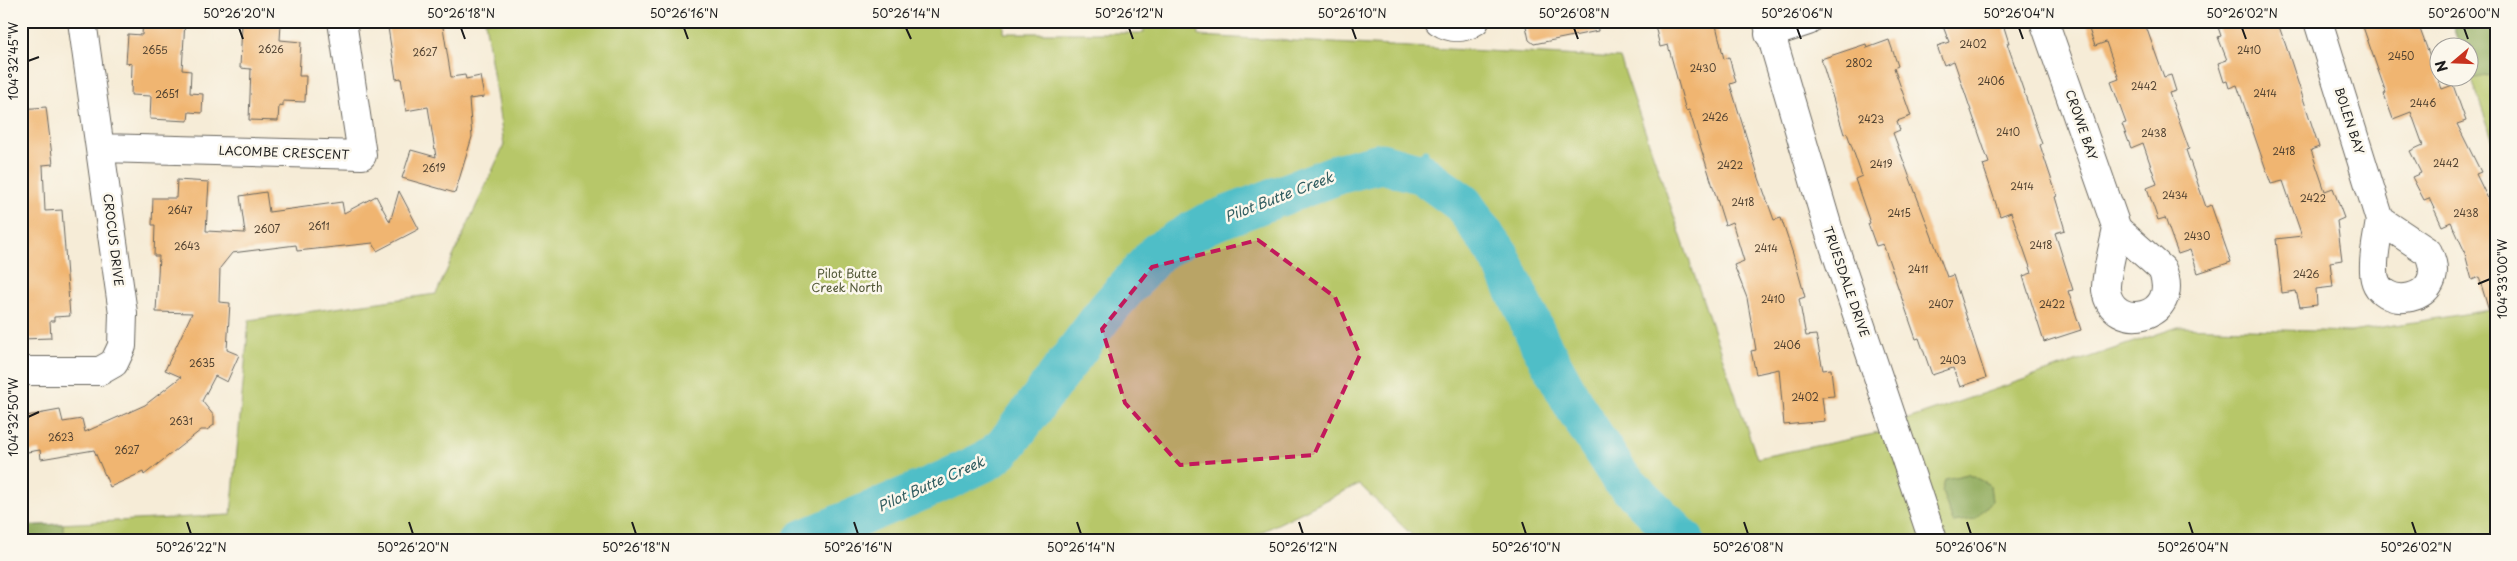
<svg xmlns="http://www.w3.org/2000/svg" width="2517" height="561" viewBox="0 0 2517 561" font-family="'Playpen Sans',sans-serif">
  <rect width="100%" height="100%" fill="#fbf7ec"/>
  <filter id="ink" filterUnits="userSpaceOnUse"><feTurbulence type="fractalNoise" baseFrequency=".02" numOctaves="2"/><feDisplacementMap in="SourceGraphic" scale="10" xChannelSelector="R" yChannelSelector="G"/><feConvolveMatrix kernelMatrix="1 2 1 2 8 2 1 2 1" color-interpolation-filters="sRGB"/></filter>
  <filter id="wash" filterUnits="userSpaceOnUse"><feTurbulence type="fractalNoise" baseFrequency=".0096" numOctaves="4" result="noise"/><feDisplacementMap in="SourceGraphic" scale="20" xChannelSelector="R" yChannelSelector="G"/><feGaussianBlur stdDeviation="1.12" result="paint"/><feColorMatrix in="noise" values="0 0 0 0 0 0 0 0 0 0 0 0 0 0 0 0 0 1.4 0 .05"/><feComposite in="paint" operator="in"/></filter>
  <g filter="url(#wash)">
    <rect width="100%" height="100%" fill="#f6ecd7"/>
    <path fill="#b7c769" stroke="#6a7242" d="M485,21H1004V33H1144V21L1173,24L1182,21H1198L1199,36L1620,58L1757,458L1879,433L1908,419L2178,327L2351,332L2496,309V540H1417L1359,484L1245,540H21V526L231,515L249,320L436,294L504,145Z
      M2451,21H2496V150L2470,74V48L2460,47Z"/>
    <path fill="#91ac5d" stroke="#56643c" d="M2451,21H2492L2496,31V74L2471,79L2470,48L2460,47Z
      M1968,474L1990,485L1992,501L1975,519L1953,522L1942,492L1945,479Z
      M63,524V540H21V526Z"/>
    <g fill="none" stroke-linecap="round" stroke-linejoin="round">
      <path stroke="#50bec7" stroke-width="7" d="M1425,153L1423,165L1427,178"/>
      <path stroke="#50bec7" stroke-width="41" d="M803,540L944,481L988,460L1005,446L1107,310L1158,252L1206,224L1341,173L1381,163L1422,174L1463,204L1500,257L1540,343L1575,407L1620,477L1684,540"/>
    </g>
    <g id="blocks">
      <path fill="#f0b571" d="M143,21H185L182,70L191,71L190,93L203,94L202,113L189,112L188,121L150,119L151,96L131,95L132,64L126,63L128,34L142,35Z
        M387,21H442L451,77L465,75L466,79L480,76L484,97L469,99L472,137L455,193L402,178L411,150L436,157L428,107L406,111L401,78L396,79Z
        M1525,21H1597L1598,31L1534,44L1529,40Z
        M1654,21H1715L1724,59L1729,57L1736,82L1730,84L1759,178L1774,220L1781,218L1793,254L1805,297L1799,299L1806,336L1816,335L1823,370L1831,369L1834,396L1822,397L1825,421L1784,425L1779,369L1756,374L1751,351L1756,350L1747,298L1734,265L1744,261L1732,222L1725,225L1689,110L1686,111L1668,45L1660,47Z
        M1941,21H2002L2009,43H2007L2042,144L2040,145L2057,196L2055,197L2065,230L2055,233L2073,290L2068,291L2081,330L2044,342L2023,276L2032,273L2011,212L2000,216L1983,165L1989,163L1954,61L1944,65L1937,46L1949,42Z
        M2086,21H2144L2164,77L2171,75L2176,91L2169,93L2189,149L2186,150L2206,207L2211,205L2231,262L2198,273L2190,250L2178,254L2165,218L2158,220L2147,188L2157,184L2143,143L2131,148L2122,124L2126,123L2111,82L2119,79L2106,42L2095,46Z
        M2216,21H2277L2286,46L2319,147L2311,150L2325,191L2333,188L2344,218L2337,221L2342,260L2330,262L2333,287L2316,289L2317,305L2300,307L2296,291L2282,293L2276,239L2302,236L2283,181L2271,184L2237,85L2229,88L2227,81L2224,82L2218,63L2227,60L2218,37L2221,36Z
        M2361,21H2417L2442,89L2453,85L2466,121L2457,124L2481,172L2476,174L2496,215V317L2491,318L2479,277L2472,280L2464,250L2451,222L2442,226L2429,198L2424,200L2412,177L2421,173L2410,151L2423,145L2411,112L2393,119L2384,94L2386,93Z
        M242,22L281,24L280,40L301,42L299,76H306L305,102L283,101V106L279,105L278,121L249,120L251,69L240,68Z
        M1889,40L1898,66L1894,68L1911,116L1897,121L1900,130L1893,133L1947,277L1953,275L1986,378L1960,387L1953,368L1932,375L1919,338L1916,339L1883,244L1876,246L1868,224L1870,223L1855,179L1862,176L1847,133L1844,134L1821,59L1866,44L1867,48Z
        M46,107L53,164L43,165L45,211L62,210L70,316L54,317V321H50L51,338L21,339V109Z
        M177,180L209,182L206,231L245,233L240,196L266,192L269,212L342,202L344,213L376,196L390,222L399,191L419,229L377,251L373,243L297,251L296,245L232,253L220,268L219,302L230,303L227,350L239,355L227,382L215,376L202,401L214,416V425L207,430H201L144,475L143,472L110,487L94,450L41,459L40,450L21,453V417L60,410L63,422L82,419L85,432L145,405L181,377L165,370L192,313L156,312L159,256H154L155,225H152L153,198H176Z"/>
    </g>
  </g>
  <g filter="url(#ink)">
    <use href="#blocks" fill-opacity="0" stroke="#68655d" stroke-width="1"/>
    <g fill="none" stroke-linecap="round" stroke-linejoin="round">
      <g stroke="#68655d" stroke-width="30">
        <path id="minor" d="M1439,21C1451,29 1463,29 1475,21
          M2044,21L2117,229
          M2318,21L2380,220
          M101,148L362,155L342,21
          M2380,220L2428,252C2453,303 2374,315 2374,271C2373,254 2378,236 2380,220Z
          M2117,229L2162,269C2183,319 2112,334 2106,290C2105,277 2114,244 2117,229Z
          M21,371H100L114,363L122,346L123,313L82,21"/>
      </g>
      <g stroke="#68655d" stroke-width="30">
        <path id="tertiary" d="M1767,21L1828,228L1933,540
          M1769,34L1808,21"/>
      </g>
      <use href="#minor" stroke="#fff" stroke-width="28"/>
      <use href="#tertiary" stroke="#fff" stroke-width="28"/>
    </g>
  </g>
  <path fill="#c2185b" fill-opacity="0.2" stroke="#c2185b" stroke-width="4" stroke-dasharray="10 6" stroke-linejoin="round" d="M1258,240L1335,297L1360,355L1314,455L1180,465L1125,403L1102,329L1152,267Z"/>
  <path fill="none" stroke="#1c1c1c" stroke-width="2" d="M239,28L243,39M461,28L465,39M684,28L688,39M906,28L911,39M1129,28L1133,39M1352,28L1356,39M1574,28L1578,39M1797,28L1801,39M2019,28L2023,39M2242,28L2246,39M2464,28L2468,39M28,61L39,57M2478,284L2490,279M28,417L39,412M187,522L191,534M409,522L413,534M632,522L636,534M854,522L858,534M1077,522L1081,534M1299,522L1303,534M1522,522L1526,534M1744,522L1748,534M1967,522L1971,534M2189,522L2193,534M2412,522L2416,534"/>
  <g text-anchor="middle" stroke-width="5" stroke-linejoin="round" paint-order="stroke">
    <g font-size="10" fill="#514231">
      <text x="1973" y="48">2402</text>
      <text x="271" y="53">2626</text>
      <text x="155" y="54">2655</text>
      <text x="2249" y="54">2410</text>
      <text x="425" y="56">2627</text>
      <text x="2401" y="60">2450</text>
      <text x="1859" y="67">2802</text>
      <text x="1703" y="72">2430</text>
      <text x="1991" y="85">2406</text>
      <text x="2144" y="90">2442</text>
      <text x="2265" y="97">2414</text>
      <text x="167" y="98">2651</text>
      <text x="2423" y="107">2446</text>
      <text x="1715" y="121">2426</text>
      <text x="1871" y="123">2423</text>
      <text x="2008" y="136">2410</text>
      <text x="2154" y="137">2438</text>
      <text x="2284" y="155">2418</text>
      <text x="2446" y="167">2442</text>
      <text x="1881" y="168">2419</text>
      <text x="1730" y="169">2422</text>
      <text x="434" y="172">2619</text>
      <text x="2022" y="190">2414</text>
      <text x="2175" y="199">2434</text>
      <text x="2313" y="202">2422</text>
      <text x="1743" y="206">2418</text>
      <text x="180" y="214">2647</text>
      <text x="1899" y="217">2415</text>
      <text x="2466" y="217">2438</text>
      <text x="319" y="230">2611</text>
      <text x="267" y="233">2607</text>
      <text x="2197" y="240">2430</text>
      <text x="2041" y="249">2418</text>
      <text x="187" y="250">2643</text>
      <text x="1766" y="252">2414</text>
      <text x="1918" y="273">2411</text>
      <text x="2306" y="278">2426</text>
      <text x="1773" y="303">2410</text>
      <text x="1941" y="308">2407</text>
      <text x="2052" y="308">2422</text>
      <text x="1787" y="349">2406</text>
      <text x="1953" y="364">2403</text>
      <text x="202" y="367">2635</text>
      <text x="1805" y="401">2402</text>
      <text x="181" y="425">2631</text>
      <text x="61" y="441">2623</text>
      <text x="127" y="454">2627</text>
    </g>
    <g font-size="12" fill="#1c1c1c" stroke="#fbf7ec">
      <text transform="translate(2349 121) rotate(72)" y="4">BOLEN BAY</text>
      <text transform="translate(2081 125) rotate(71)" y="4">CROWE BAY</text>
      <text transform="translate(284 153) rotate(2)" y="4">LACOMBE CRESCENT</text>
      <text transform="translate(113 240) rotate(83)" y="4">CROCUS DRIVE</text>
      <text transform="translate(1846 282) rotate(71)" y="4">TRUESDALE DRIVE</text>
    </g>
    <g font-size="12" fill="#525837" stroke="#fbf7ec">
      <text x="847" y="278">Pilot Butte<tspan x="847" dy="14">Creek North</tspan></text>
    </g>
    <g font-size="14" font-style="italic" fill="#315d60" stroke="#fbf7ec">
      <text transform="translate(1279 197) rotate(-21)" y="5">Pilot Butte Creek</text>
      <text transform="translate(931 484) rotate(-24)" y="5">Pilot Butte Creek</text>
    </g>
  </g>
  <rect width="2517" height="561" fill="none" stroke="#fbf7ec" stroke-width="55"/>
  <g transform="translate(2454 62) rotate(251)"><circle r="24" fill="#fbf7ec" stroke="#a29f99"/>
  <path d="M0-4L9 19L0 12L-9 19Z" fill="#c8321e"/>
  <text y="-8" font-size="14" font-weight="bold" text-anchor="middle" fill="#1c1c1c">N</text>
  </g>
  <rect x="28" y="28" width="2462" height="506" fill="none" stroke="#1c1c1c" stroke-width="2"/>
  <g font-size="12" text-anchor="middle" fill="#1c1c1c">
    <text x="239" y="18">50°26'20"N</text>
    <text x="461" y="18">50°26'18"N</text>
    <text x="684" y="18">50°26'16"N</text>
    <text x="906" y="18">50°26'14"N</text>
    <text x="1129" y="18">50°26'12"N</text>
    <text x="1352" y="18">50°26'10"N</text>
    <text x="1574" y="18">50°26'08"N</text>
    <text x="1797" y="18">50°26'06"N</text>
    <text x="2019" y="18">50°26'04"N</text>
    <text x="2242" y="18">50°26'02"N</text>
    <text x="2464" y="18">50°26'00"N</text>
    <text transform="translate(14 61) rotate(-90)" y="4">104°32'45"W</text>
    <text transform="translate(2503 279) rotate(-90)" y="4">104°33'00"W</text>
    <text transform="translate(14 417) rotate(-90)" y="4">104°32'50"W</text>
    <text x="191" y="552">50°26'22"N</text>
    <text x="413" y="552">50°26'20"N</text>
    <text x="636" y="552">50°26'18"N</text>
    <text x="858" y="552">50°26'16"N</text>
    <text x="1081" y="552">50°26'14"N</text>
    <text x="1303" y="552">50°26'12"N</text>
    <text x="1526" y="552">50°26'10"N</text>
    <text x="1748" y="552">50°26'08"N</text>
    <text x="1971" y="552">50°26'06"N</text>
    <text x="2193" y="552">50°26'04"N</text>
    <text x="2416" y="552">50°26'02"N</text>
  </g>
</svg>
